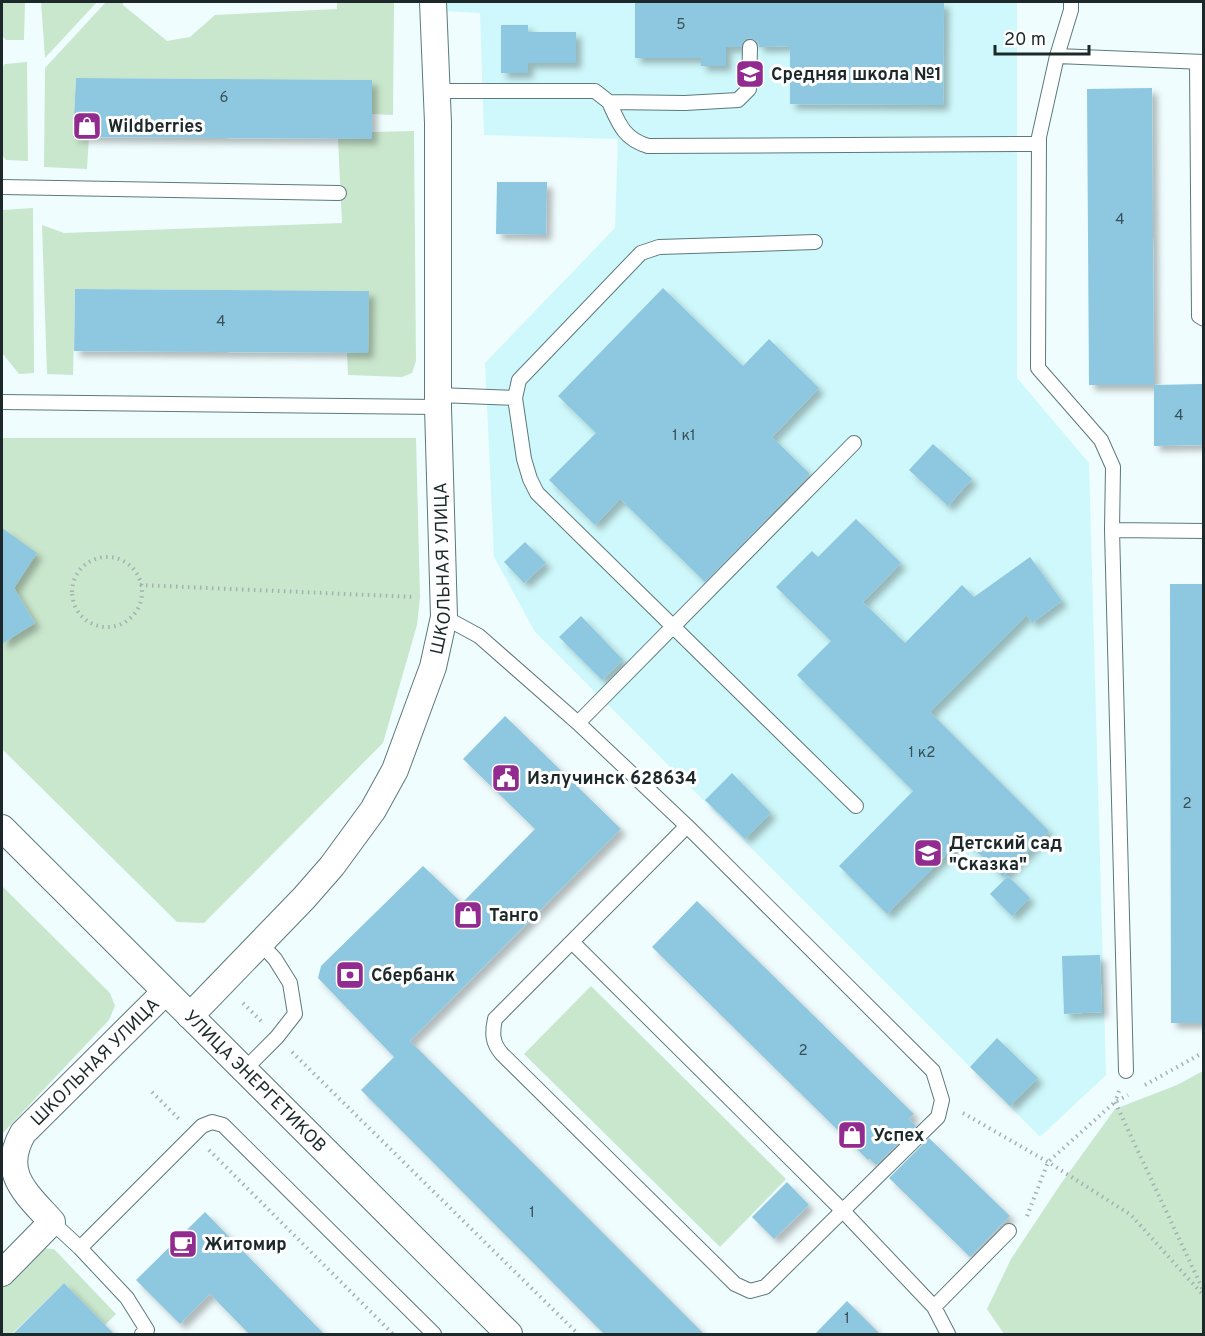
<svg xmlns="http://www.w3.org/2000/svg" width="1205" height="1336" viewBox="0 0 1205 1336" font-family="Overpass,sans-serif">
  <defs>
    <filter id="shadow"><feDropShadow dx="5.5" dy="5.5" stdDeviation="3" flood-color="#0004"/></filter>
  </defs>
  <rect width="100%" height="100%" fill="#f0fdfe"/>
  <path fill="#cef8fb" d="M444,2H1017V378L1089,463L1106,1075L1040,1137L535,632L494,557L485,363L615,228L618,139L484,135L480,13L444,11Z"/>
  <path fill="#c9e7cd" d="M4,2H25L24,40H6L2,36V4Z
    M41,2H97L45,58Z
    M106,2H123V5L167,41L190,37L215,15L337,9V2H394L393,115L372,114V80L76,78L73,137H89L87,169L44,167L45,68Z
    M27,62L28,161L6,160L2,155V68L5,64Z
    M414,131L416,361L412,373L402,377L348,375L347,353H368V291L75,289L73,375L47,374L42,225L64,233L342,223L338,139H372V132Z
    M33,208L34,373L19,374L2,353V210Z
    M2,438H416L420,597L417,625L383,743L204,923L177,922L2,749Z
    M2,886L110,993L115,1006L109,1020L2,1134Z
    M591,986L786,1179L720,1247L524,1054Z
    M1203,1071V1334H1004L987,1309L1011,1259L1060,1185L1115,1109L1177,1085Z
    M40,1248L54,1249L116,1314L105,1325L64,1283L12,1334H2V1282Z"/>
  <path fill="#8ec7e0" filter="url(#shadow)" d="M635,2H944L943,105L790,104V46L759,47L758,42L751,38L745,39L741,47H726V66H701V58H635Z
    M501,25H528V32H576V63H528V73H501Z
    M76,78L372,80V139L73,137Z
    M1152,88L1154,385H1089L1087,89Z
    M497,182H547L546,235L496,234Z
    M663,288L743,366L769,339L819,388L772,437L810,474L705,582L620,499L595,525L549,480L596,433L558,396Z
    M75,289L369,291L368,353L74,351Z
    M1203,384V445L1154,446V385Z
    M933,444L972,479L948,506L909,470Z
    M856,519L901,563L863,602L905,643L962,585L974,597L1030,557L1062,601L1032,623L1027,615L930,712L1049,831L1003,877L963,838L887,914L839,866L913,791L797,675L831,641L776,587L812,551L818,557Z
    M2,528L37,553L14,588L35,623L2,644Z
    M525,542L546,563L524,583L504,562Z
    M1170,584H1203V1023H1171Z
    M581,616L623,660L602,680L559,637Z
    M505,716L621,829L394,1057L318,978L321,966L423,866L462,903L535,829L463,759Z
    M732,773L771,813L745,839L705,800Z
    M1008,876L1030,898L1012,916L990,894Z
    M697,901L914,1114L909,1119L916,1126L876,1165L870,1159L868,1160L652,947Z
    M1100,955L1102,1012L1064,1014L1062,956Z
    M997,1038L1038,1078L1010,1106L970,1067Z
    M410,1041L537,1167L705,1335H605L361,1090Z
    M929,1138L1010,1216L970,1257L889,1178Z
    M787,1182L809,1205L774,1239L752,1217Z
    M205,1212L325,1335H250L210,1294L180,1324L136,1280Z
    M64,1283L115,1335H12Z
    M847,1301L881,1335H814Z"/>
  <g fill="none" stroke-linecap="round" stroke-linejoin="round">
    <g stroke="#5c797b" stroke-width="16">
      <path id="service" d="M1071,2V10L1057,56L1039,137L1038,368L1101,440L1113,467L1112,530L1126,1071
        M1057,56L1204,62
        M1197,62L1199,316L1204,319
        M437,91H595L609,102L685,103L738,100L749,89L750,47
        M609,102C619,124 624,139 648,146L1039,144
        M2,187L339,193
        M815,242L659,247L641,253L519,380L515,398L524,459L530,479L537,493L856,806
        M438,395L515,398
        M2,402L438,407
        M1112,530L1204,531
        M444,617L479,636L578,723L687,826L933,1071L942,1100L938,1117L765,1287L750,1291L735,1284L502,1054C492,1043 492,1033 495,1019L687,826
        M578,723L854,443
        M572,942L843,1211L934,1307L948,1334
        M244,1070L277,1037L295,1014L290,983L275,959L261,944
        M52,1222L80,1248L127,1298L147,1330L142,1334
        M80,1248L202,1126L212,1122L223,1125L434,1334
        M934,1307L1009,1231"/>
    </g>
    <g stroke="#5c797b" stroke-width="28">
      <g id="minor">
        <path id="s1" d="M2,828L509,1334"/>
        <path id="s2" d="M190,1016L304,898L332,866L373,810L395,770L433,667L444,617L438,407V123L433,2"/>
        <path id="s3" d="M2,1273L52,1222C26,1193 0,1173 23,1133L165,992"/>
      </g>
    </g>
    <path stroke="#a4b1b2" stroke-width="4" stroke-dasharray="1.5 4.5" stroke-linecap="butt" d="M72 592a35 35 0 1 1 70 0a35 35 0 1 1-70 0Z
      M140,585L415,597
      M243,1003L261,1021
      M292,1052L578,1334
      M1145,1085L1204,1052
      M1119,1091L1115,1102L1204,1292
      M152,1092L179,1119
      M963,1113L1048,1162L1131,1215L1204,1296
      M209,1150L393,1334
      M1027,1216L1048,1162L1115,1102L1128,1095"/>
    <use href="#service" stroke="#fff" stroke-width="14"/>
    <use href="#minor" stroke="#fff" stroke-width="26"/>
  </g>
  <defs>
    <g id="school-square" transform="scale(1.5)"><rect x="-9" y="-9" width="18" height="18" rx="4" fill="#912b90" stroke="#fff"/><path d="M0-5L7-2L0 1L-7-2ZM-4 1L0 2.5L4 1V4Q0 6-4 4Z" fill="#fff"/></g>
    <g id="shop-square" transform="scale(1.5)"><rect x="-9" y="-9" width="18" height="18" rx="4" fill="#912b90" stroke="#fff"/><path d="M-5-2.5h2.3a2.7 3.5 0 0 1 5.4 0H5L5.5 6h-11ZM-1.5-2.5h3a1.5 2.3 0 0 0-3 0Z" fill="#fff"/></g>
    <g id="civic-square" transform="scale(1.5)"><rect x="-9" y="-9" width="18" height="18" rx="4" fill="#912b90" stroke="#fff"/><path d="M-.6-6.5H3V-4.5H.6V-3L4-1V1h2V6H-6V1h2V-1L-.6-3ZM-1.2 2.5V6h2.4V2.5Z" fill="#fff"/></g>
    <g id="bank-square" transform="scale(1.5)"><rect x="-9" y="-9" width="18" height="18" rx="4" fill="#912b90" stroke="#fff"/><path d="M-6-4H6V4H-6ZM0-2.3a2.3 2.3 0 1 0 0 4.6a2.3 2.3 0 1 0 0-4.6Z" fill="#fff"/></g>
    <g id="cafe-square" transform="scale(1.5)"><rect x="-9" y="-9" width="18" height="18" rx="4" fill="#912b90" stroke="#fff"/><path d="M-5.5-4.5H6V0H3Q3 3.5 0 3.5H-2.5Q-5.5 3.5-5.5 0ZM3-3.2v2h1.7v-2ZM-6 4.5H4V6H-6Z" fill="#fff"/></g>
  </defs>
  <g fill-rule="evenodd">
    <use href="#school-square" x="750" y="74"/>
    <use href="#shop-square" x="87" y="126"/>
    <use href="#civic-square" x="506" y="778"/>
    <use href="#school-square" x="928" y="853"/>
    <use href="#shop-square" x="468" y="915"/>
    <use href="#bank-square" x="350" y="975"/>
    <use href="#shop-square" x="852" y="1135"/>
    <use href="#cafe-square" x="183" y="1244"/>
  </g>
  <g text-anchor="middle" stroke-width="6" stroke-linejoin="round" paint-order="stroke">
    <g font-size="15" fill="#385057">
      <text x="681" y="29">5</text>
      <text x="224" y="102">6</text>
      <text x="1120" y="224">4</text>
      <text x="221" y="326">4</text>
      <text x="1179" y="420">4</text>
      <text x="684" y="440">1 к1</text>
      <text x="922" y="757">1 к2</text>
      <text x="1187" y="808">2</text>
      <text x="803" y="1055">2</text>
      <text x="532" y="1217">1</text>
      <text x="847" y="1323">1</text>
    </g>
    <g font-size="18" font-weight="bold" fill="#1c2829" stroke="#fff" text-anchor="start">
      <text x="771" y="80">Средняя школа №1</text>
      <text x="108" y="132">Wildberries</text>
      <text x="527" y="784">Излучинск 628634</text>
      <text x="949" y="849">Детский сад<tspan x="949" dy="21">"Сказка"</tspan></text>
      <text x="489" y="921">Танго</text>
      <text x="371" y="981">Сбербанк</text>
      <text x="873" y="1141">Успех</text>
      <text x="204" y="1250">Житомир</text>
    </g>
    <g font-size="18" fill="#1c2829" stroke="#fff">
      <text dy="6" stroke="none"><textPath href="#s2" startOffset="531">ШКОЛЬНАЯ УЛИЦА</textPath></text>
      <text dy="6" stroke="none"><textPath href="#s3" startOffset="276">ШКОЛЬНАЯ УЛИЦА</textPath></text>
      <text dy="6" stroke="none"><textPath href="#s1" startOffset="358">УЛИЦА ЭНЕРГЕТИКОВ</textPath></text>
    </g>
  </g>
  <rect width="1205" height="1336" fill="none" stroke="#1c2829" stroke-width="6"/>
  <path d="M995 45v9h94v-9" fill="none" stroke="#1c2829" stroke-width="3"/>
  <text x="1004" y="45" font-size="18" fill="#1c2829" stroke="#ffffff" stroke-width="4.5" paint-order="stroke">20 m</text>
</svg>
